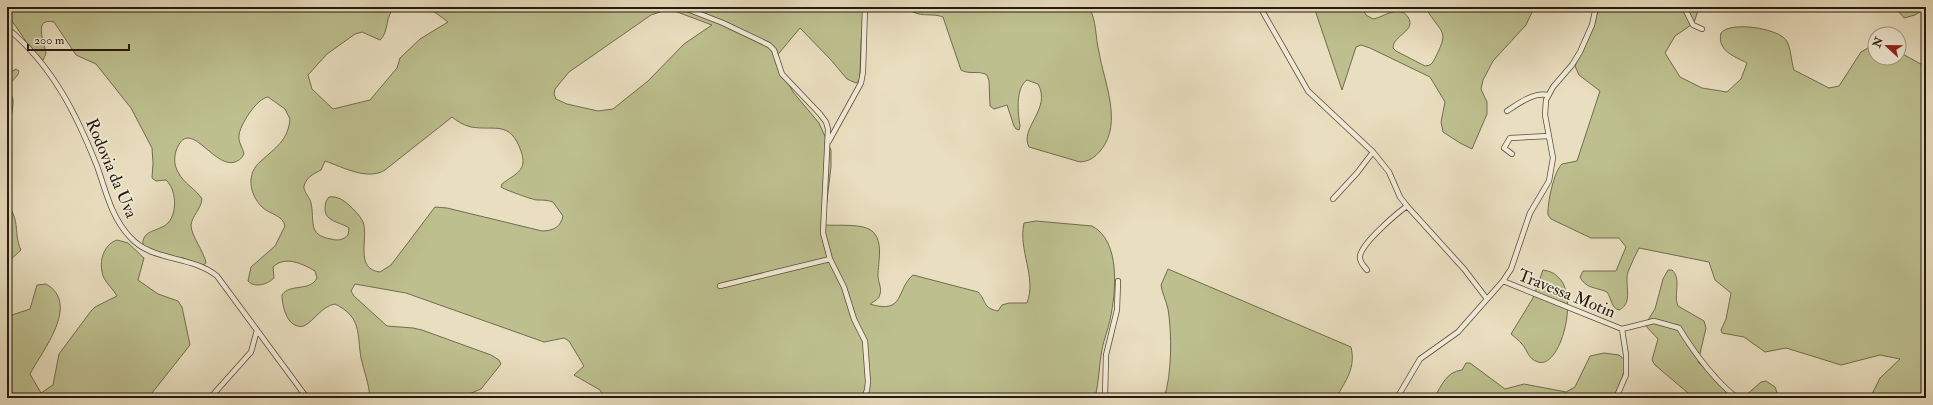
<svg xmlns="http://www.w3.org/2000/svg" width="1933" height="405" viewBox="0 0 1933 405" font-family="'IM FELL Double Pica',serif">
  <rect width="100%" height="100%" fill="#e9debf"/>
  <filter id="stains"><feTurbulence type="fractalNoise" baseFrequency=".005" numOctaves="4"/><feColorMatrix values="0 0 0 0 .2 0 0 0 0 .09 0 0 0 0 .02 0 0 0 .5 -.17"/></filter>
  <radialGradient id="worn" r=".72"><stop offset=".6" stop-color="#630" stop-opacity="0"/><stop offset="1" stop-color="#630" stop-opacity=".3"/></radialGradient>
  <path fill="#bdbf8e" stroke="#716c4f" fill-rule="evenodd" d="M7,7H396C384,15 390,31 380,40L362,32L355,34L327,54L308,75L312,89L333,109L370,100L397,68L400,58L420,39L448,22L436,13L424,7H865L861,41L860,74L859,81L856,83L847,79L831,60L800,28L775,58L793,92L819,123L831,150V167L824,225C836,226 863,223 872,231C884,241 878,262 878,276C878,282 882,288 880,294C879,300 874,301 870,304C905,315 896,289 913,275L978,292C987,301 982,308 998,311L1002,305L1009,303H1027C1037,277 1018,251 1024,223L1036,221L1092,226C1121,241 1116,292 1110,320C1108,330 1104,339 1102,349C1099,365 1099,382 1095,398H605L600,390L574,375L584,366L569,341L564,338L544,342L406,293L355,284L351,291L354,296L387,326L413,328L422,330L491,355L499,360L501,364L481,389L460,398H370C369,384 364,371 361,358C357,334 362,317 335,304C322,306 315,320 304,326C288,330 282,307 282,295C290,283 310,292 317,278L315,271C303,264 285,255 273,267L274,278C267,285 254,288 248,281L251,267L275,246L285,226C283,215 269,214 262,207C249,194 246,173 261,161C275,148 288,141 290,119L285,109L268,97C257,98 239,126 239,136C238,142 243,148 244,154C242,158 240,160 235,162C213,169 189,114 176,151C174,158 174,165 178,172C184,184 196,189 202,199C201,209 192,216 191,225C191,236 204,251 206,263L202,266L183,258L165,257L143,246C141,229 159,232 168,223C178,212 176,189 166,180L156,181L152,178L153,163L152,148L131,108L96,64L76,55L54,22C32,17 45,43 46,54L43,60L39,59C27,46 20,29 7,16ZM669,9L712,25L684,44L648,81L613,109L598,111L567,104L556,99L554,94L555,89L569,72L651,15ZM452,117C457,121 463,125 471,127C495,131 510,120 521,151C528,171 516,173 502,184L501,187C503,189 533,200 537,200C543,200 547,200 553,202L563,216C561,227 553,231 542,231L447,208L435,207L391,265L380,272C354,269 369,238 363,222C360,215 354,210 349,205C343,200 338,196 329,197C326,200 325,204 325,209C325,222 341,222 349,228L348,235C343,240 338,241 331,239C307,235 315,221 311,203C310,197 303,192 304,186C307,176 314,174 321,170L325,161C343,167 367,181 385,170Z
    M912,7H1089C1097,22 1095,36 1099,52C1104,82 1123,123 1101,150C1094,158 1090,161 1080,162L1029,147C1019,128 1052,109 1038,84L1027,80C1015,88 1018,114 1020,126L1019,130L1016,129L1014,126L1007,105L994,109L990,106L989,81L987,75C979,70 969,75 961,70L943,17C933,13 923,17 913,12Z
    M1314,7H1362L1366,15L1373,19C1384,17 1399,4 1408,17C1417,31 1393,35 1393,48L1396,51L1425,66L1430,65L1433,62C1451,28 1442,36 1425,7L1534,8L1526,25L1493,61L1483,80L1481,89L1487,102V114L1472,149L1460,143L1443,132L1441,122L1445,102L1430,77L1370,48L1361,45L1356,47L1342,90Z
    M1600,7H1699L1694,23L1675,36L1665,53L1680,77L1702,88L1727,92L1741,79L1747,63C1734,56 1717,51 1721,33C1730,21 1777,28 1786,40C1791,47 1791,61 1794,70L1829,88L1839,86L1861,52L1875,44V58H1899V52L1926,67V398H1870L1880,378L1900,359L1880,355L1841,365L1786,348L1765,352L1744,337L1722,333L1721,330L1726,319L1731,293L1715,280L1709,262L1639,248C1635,256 1631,264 1628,272C1624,284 1634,303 1619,310C1611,308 1612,299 1607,292C1596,287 1586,289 1580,277L1583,271H1616L1626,247L1619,238H1591L1551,219L1548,215C1547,204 1554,171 1562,164L1577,161L1600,91L1579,75L1575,66Z
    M1895,7H1926V8L1915,15L1904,18Z
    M16,69L19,71C18,77 13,79 10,84C8,90 12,95 13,100C13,109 11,121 7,129V74Z
    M7,204C21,221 13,233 21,250L7,263Z
    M117,240L128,243L144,258L138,280L158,294L178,301L182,307L190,345L148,398H7C7,380 4,328 12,315L30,309L37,285L46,284C81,304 42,351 30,374L41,393L53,385L59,354L91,311L95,307L117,296C113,289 107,284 104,278C98,265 102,245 117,240Z
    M1168,269L1351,347C1356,368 1346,380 1336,398H1164C1172,375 1172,333 1168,309C1166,300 1162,293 1161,285Z
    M1543,270C1548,271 1553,272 1557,276C1581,294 1560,370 1538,362C1528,359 1528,351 1522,344C1519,341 1515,337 1511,334L1533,298Z
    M1668,270H1672C1682,279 1673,295 1678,306L1704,321L1706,328L1698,362L1734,398H1694L1655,365L1652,360L1658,339L1645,325L1655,309L1663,279Z
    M1604,353L1619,355L1626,361L1618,398H1434C1442,385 1446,372 1462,370L1466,363H1470L1505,389L1524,384L1566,392L1575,387L1590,356Z
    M1766,381L1775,387L1779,398H1743L1761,382Z"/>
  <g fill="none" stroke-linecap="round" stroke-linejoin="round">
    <g stroke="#564b3c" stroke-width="6">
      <path id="minor" d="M682,7L723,23L769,45L774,50L782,74L820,114L826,122L828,129L823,233L830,259L844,287L854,319L865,341L868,382L867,390L864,398
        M1260,7L1308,91L1373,152L1389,172L1400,197L1407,206L1464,269L1487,299
        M1684,7L1693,25L1702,29
        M7,28C52,65 76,113 97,166C106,191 111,217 130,237C152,262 191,255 217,276L307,398
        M1507,111C1519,103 1534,92 1548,95
        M829,141L861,83L863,72L865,7
        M1512,154L1504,148L1510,138L1548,136
        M1333,199L1357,173L1373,152
        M1367,270C1364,266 1359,262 1360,256C1362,243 1396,214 1407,206
        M1503,281L1622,329
        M720,286L830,259
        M1622,329L1654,321L1679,328C1695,354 1713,379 1737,398
        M210,398L251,352L257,330
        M1105,398L1106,355L1117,310L1118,281
        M1397,398L1420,359L1458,332L1503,281L1511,269L1530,213L1549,181L1553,158L1545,115L1546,100L1553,87L1572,65L1580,52L1592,25L1596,7
        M1616,398L1626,375V355L1622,329"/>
    </g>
    <use href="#minor" stroke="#f1ead5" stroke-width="4.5"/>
  </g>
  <g text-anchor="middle" stroke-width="3.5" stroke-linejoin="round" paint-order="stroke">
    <g font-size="17" fill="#251a10" stroke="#f1ead5">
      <text transform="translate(112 168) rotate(67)" y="6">Rodovia da Uva</text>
      <text transform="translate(1567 293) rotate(22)" y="6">Travessa Motin</text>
    </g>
  </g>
  <rect width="1933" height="405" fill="none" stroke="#e9debf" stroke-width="24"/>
  <rect x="8" y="8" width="1917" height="389" fill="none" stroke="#251a10" stroke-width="2"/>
  <rect x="12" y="12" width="1909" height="381" fill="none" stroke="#251a10"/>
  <g transform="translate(1887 46) rotate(292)"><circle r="19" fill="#f1ead5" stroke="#9f9786"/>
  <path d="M0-3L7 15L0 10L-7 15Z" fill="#8f2418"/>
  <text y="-6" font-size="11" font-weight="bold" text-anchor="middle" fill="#251a10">N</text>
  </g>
  <path d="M28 44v6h101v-6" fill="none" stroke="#251a10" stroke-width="2"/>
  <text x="34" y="44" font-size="12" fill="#251a10" stroke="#f1ead5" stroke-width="3" paint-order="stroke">200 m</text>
  <rect width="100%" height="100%" filter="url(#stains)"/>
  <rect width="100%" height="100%" fill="url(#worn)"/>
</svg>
